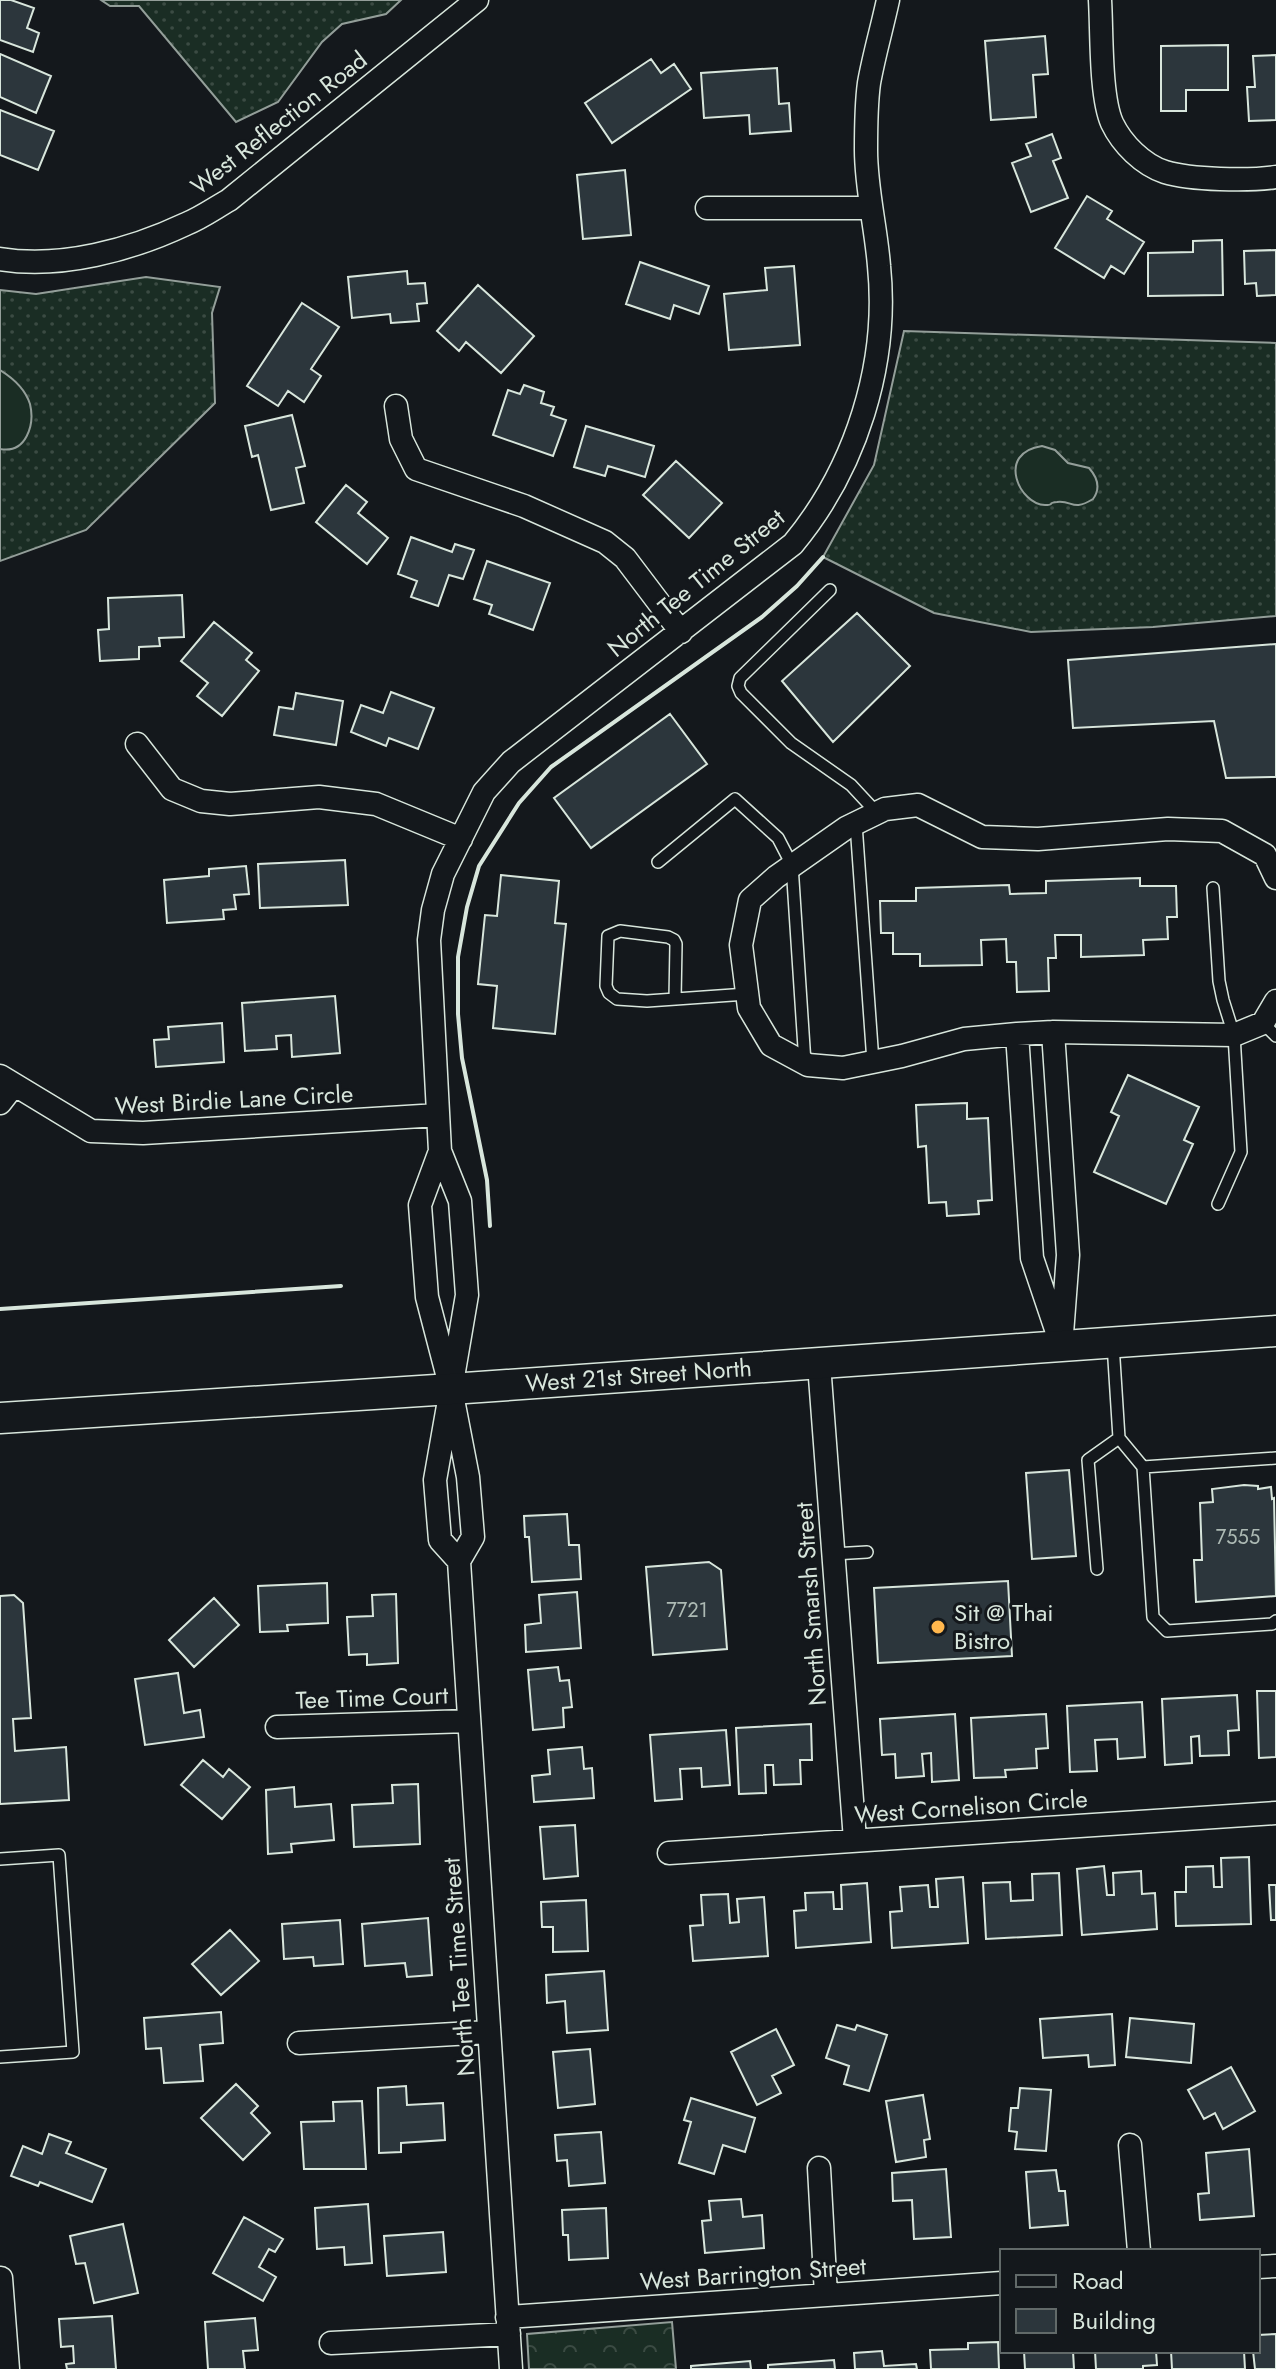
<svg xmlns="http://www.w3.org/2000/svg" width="1276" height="2369" viewBox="0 0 1276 2369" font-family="Jost,sans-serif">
  <defs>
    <pattern id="grass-dots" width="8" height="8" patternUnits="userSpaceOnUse" patternTransform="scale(2)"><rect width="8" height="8" fill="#1a2d24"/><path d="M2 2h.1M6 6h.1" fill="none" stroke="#3b4b43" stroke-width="1.8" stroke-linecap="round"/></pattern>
    <pattern id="park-crowns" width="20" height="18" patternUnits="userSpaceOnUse" patternTransform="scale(2)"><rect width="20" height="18" fill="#1a2d24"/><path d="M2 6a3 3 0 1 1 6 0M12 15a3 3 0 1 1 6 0" fill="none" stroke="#3b4b43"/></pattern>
  </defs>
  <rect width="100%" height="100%" fill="#14181c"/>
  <path fill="url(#grass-dots)" stroke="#939e99" stroke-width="2" d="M101,0H401L386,14L342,24L322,42L278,102L236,122L139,6H110Z
    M146,277L220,287L212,313L215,403L86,530L0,561V290L36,294Z
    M904,331L1276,343V616L1153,627L1031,632L934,613L823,557L874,465Z"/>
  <path fill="url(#park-crowns)" stroke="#939e99" stroke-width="2" d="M672,2322L676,2369H529L527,2334Z"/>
  <path fill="#1a2d24" stroke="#939e99" stroke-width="2" d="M0,370C13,378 25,388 30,404C35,425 26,454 0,449Z
    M1042,446L1055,450L1068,463L1089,468C1097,477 1101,488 1093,499C1072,512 1073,500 1057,502C1046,503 1056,505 1045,505C1020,505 995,453 1042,446Z"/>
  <path fill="#2c363c" stroke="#d8e6dc" stroke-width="2" d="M0,0H11L34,8L27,28L39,33L33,52L0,40Z
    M1045,36L1048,74L1033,75L1036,117L991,120L985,41Z
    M1228,45V90H1186V111H1161V46Z
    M0,54L51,76L36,113L0,97Z
    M1276,55V120L1249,121L1247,87H1255L1253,56Z
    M651,59L661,73L674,64L691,89L612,143L585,103Z
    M777,68L779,104L789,103L791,131L750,134L749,115L704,118L701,73Z
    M0,110L54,131L38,170L0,155Z
    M1052,134L1061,158L1053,161L1068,198L1031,212L1012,163L1031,156L1026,144Z
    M625,170L631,235L583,239L577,175Z
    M1087,196L1112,211L1107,219L1144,242L1124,274L1111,266L1104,278L1055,248Z
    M1222,240L1223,295L1148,296V253L1193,252V241Z
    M1276,250V295L1257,296L1256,283L1245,284L1244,251Z
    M640,262L709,286L699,314L674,305L670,319L626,304Z
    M794,266L800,345L729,350L724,294L767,290L765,268Z
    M407,271L408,284L425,283L427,303L417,304L419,321L391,323L390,314L352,318L348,277Z
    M478,285L534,336L501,373L466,342L459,351L437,331Z
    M302,303L339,327L311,369L321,376L304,402L288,391L278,406L247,386Z
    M524,385L544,392L541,403L554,407L551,415L566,420L553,456L493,435L508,390L520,394Z
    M292,415L305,466L296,468L304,503L271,510L258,455L252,457L245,426Z
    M586,426L654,446L645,477L608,466L605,476L574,467Z
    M676,461L722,503L689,538L643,495Z
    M346,485L367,502L358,513L388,538L367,564L316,522Z
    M411,537L452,552L455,544L474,550L463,579L449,575L438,606L411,597L417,581L398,574Z
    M487,561L550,583L533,630L489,614L492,605L474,599Z
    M182,595L184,637L159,638L160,646L139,647V659L100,661L98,630L109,629L108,598Z
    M857,613L910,666L833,742L782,681Z
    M214,622L252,653L246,660L259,671L222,716L197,696L208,683L181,661Z
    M1276,644V777L1226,778L1214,721L1073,728L1068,660Z
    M391,692L434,708L418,749L389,738L386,746L351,732L361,705L383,713Z
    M296,693L343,701L336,745L274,735L279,707L293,709Z
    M670,714L707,764L591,848L554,798Z
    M345,860L348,905L260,908L258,864Z
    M246,866L249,894L234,895L236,909L223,910L224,919L167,923L164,880L209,876V869Z
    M501,875L559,881L555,923L566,924L555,1034L493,1028L497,986L478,984L485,915L497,916Z
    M1140,878V886H1176L1177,917H1167L1168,939L1143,940L1144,955L1081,957V935H1055L1056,958H1048L1049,991L1017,992L1016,962H1007L1006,939L981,940L982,965L920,966V954H893V933H881L880,901H916V888L1009,885L1010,894L1046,893V881Z
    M335,996L340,1053L292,1057L291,1035L276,1036L277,1049L245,1051L242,1003Z
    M222,1023L224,1062L156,1067L154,1040L169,1039L168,1027Z
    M1128,1075L1199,1107L1184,1140L1193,1144L1166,1204L1094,1172L1119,1116L1111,1112Z
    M967,1103V1119L988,1118L992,1200L978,1201L979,1214L947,1216L946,1202L929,1203L926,1146L918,1147L916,1105Z
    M1069,1470L1076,1556L1032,1559L1026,1473Z
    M1244,1485L1258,1486V1489L1271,1487L1272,1499L1274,1498L1276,1596L1196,1602L1194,1560H1202L1200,1503L1213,1502L1212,1489Z
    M567,1514L569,1545H579L581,1579L532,1582L529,1537H525L524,1516Z
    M709,1562L721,1570L727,1649L653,1655L646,1567Z
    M1008,1581L1012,1656L878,1663L874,1588Z
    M327,1583L328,1623L287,1625L288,1631L260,1632L258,1586Z
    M577,1592L581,1648L526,1652L525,1625L541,1623L539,1595Z
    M396,1594L398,1663L367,1665V1654L349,1655L347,1617L373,1616L372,1595Z
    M14,1595L23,1603L31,1718L13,1719L15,1751L66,1747L69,1800L0,1804V1596Z
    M214,1598L239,1625L194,1667L169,1640Z
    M558,1667L560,1681L569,1680L572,1707L563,1708L564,1727L533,1730L528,1670Z
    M178,1673L184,1713L200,1710L204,1737L145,1745L135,1679Z
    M1257,1691H1276V1757L1259,1758Z
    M1237,1695L1239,1730L1228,1731L1229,1755L1200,1756L1199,1736L1191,1737L1192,1763L1165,1765L1162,1699Z
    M1142,1702L1145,1757L1118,1759L1117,1739L1095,1740L1097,1771L1070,1772L1067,1706Z
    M955,1714L959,1780L932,1782L931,1753L922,1754L924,1776L896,1778L895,1754L882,1755L880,1719Z
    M1046,1714L1048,1748L1036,1749L1037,1768L1005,1770L1006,1777L974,1778L971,1718Z
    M811,1724L812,1760H800L801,1784L774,1785L773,1765H765L766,1793L739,1794L736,1728Z
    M726,1730L730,1785L702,1787L701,1768L680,1769L682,1799L655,1801L650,1735Z
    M582,1747L584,1769L592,1768L594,1798L534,1802L532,1776L550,1774L548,1750Z
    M203,1760L223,1777L229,1769L250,1787L222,1819L181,1785Z
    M418,1784L420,1844L354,1847L352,1805L393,1803L392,1785Z
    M294,1787L295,1807L331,1804L334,1840L291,1844L292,1852L268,1854L266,1790Z
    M575,1825L578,1876L544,1879L540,1827Z
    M1249,1857L1251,1924L1176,1926L1175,1892H1186V1867L1213,1866L1214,1887H1222L1221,1858Z
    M1104,1866L1107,1895H1114L1113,1873L1141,1871L1142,1894L1155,1893L1157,1929L1082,1935L1077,1869Z
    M1059,1873L1062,1935L986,1939L983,1883L1010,1882L1011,1901L1033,1900L1032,1874Z
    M963,1877L968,1943L892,1948L890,1912L902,1911L900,1887L928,1885L930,1907H938L936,1879Z
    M867,1883L871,1942L796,1948L794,1911L806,1910L805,1893L833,1892L834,1909H842L841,1885Z
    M1269,1885H1276V1920H1271Z
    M728,1894L730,1923L739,1922L737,1899L764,1897L768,1956L693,1961L690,1926L703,1925L701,1895Z
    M586,1900L588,1951L553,1952V1927H542L541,1902Z
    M428,1918L432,1975L407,1977L405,1963L365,1966L362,1924Z
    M340,1920L343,1964L314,1966L313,1957L284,1959L282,1924Z
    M230,1930L259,1961L221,1995L192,1964Z
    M604,1971L608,2030L567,2033L565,2001L547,2003L546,1975Z
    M221,2012L223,2043L200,2045L203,2081L164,2083L161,2048L146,2049L144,2018Z
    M1112,2014L1115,2065L1089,2067L1088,2055L1043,2058L1040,2019Z
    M1130,2018L1194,2024L1191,2063L1126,2057Z
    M837,2025L855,2030L857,2025L887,2035L869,2091L844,2084L849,2066L826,2058Z
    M776,2029L794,2065L772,2076L781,2093L757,2105L731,2052Z
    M590,2049L595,2104L558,2108L553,2052Z
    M1231,2067L1255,2111L1223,2129L1215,2113L1204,2119L1188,2090Z
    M236,2084L258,2106L251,2113L270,2133L243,2160L201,2118Z
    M406,2086L407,2105L443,2103L445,2140L401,2143V2152L379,2153L378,2088Z
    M1020,2088L1051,2090L1046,2151L1015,2149L1017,2132L1009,2131L1011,2108H1018Z
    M923,2095L930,2139L924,2140L926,2157L896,2162L886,2101Z
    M691,2098L755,2118L745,2152L723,2145L714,2174L679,2163L691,2122L684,2120Z
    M362,2101L366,2169H304L301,2122L334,2121L333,2102Z
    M601,2132L605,2183L569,2186L567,2160L557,2161L555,2135Z
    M49,2134L71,2142L66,2153L106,2169L92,2202L40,2182L38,2186L11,2176L23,2146L42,2154Z
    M1249,2149L1254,2216L1200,2220L1198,2194L1209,2193L1206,2153Z
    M946,2169L951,2237L914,2239L912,2200L893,2201L892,2173Z
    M1056,2170L1059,2191H1065L1068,2225L1030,2228L1026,2172Z
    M741,2199L743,2217L762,2215L764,2248L705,2253L702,2221L711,2220L709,2201Z
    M368,2204L372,2263L345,2265L344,2247L317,2249L315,2208Z
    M606,2208L608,2258L569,2260L568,2235H563L562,2210Z
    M244,2217L283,2239L275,2252L269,2249L259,2267L276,2277L263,2301L213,2273Z
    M123,2224L138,2293L94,2303L85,2263L76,2264L70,2236Z
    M443,2232L446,2272L387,2276L384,2236Z
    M112,2316L116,2369H67L66,2364L74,2363L73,2346L61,2347L59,2319Z
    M255,2318L258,2350L243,2351L245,2369H208L205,2322Z
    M1276,2334V2369H1255L1253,2351H1258V2335Z
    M998,2342L999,2369H931L930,2350L968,2349V2343Z
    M882,2351L884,2366L916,2364L917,2369H855L854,2353Z
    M1024,2351H1073L1074,2369H1025Z
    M1095,2351H1156L1157,2365L1143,2366V2369H1096Z
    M1171,2351H1244L1245,2369H1172Z
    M834,2360L835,2369H768V2365Z
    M750,2361L751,2369H691V2366Z"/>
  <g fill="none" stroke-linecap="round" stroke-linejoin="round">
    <g stroke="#d8e6dc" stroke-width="14">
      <path id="service" d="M830,590L740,678L738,686L741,693L791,743L851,785L877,813
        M856,824L873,1062
        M658,862L735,799L778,838L792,865L805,1063
        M1213,888L1219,981L1223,1000L1234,1035L1241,1152L1218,1204
        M675,999L676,944L674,940L668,937L620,931L608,936L606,986L609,993L617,999L647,1001L747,994
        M1263,1023L1276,1036
        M1113,1344L1119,1438L1143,1467L1276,1458
        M1143,1467L1153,1617L1167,1631L1272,1624L1276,1621
        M833,1554L867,1552
        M1097,1569L1088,1460L1119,1438
        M0,1859L59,1855L73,2052L0,2057"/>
    </g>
    <g stroke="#d8e6dc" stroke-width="25">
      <path id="minor" d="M1100,0C1102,32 1100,96 1112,123C1122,144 1143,165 1165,172C1191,180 1249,181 1276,177
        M707,208H871
        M0,259C61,269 131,250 186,224C201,218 215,208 229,200L477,0
        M396,406L401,439L416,469L524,506L605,542L625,558L681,632
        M137,744L172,789L201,801L230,804L319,797L376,804L461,839
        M1276,878L1265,855L1222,831L1168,829L1038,839L982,837L918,805L885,809L846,828L776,877L750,900L741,945L749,1008L771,1045L808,1065L843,1068L902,1056L964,1039L1017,1034L1053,1032L1234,1035L1263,1023L1276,1001
        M1053,1032L1068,1255L1062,1334
        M1017,1034L1032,1258L1062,1347
        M0,1076L91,1131L143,1133L438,1115
        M0,1103L14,1085
        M440,1151L429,940L433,910L443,874L484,792L511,762L793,544C856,468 889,364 879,266C876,227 866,189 866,150C866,129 866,105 869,83C874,55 882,28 888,0
        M819,1364L855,1840
        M451,1389L435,1480L440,1540L459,1561L473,1537L468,1477L451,1389L427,1297L420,1205L440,1151L460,1201L467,1295L451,1389
        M459,1561L511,2369
        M277,1727L469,1721
        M669,1853L1276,1813
        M299,2043L489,2032
        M1130,2145L1139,2251
        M819,2168L826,2295
        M1258,2267L1276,2266
        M1,2278L8,2369
        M507,2317L1002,2283
        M331,2343L509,2334"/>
    </g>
    <g stroke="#d8e6dc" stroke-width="33">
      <g id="secondary">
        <path id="s1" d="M0,1418L451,1389L1276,1331"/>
      </g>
    </g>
    <use href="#service" stroke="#14181c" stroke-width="11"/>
    <use href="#minor" stroke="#14181c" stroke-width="22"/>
    <use href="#secondary" stroke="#14181c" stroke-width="30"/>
    <path stroke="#d8e6dc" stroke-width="4" d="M490,1226L487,1180L462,1058L458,1014V957L467,907L479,866L519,803L551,767L762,617L797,586L823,557
      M0,1309L341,1286"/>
  </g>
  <circle fill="#ffb74d" stroke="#14181c" stroke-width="3" cx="938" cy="1627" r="8"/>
  <g text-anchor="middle" stroke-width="6" stroke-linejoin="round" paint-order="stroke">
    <g font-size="20" fill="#adbab4">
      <text x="1238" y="1544">7555</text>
      <text x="687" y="1617">7721</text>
    </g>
    <g font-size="24" fill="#d8e6dc" stroke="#14181c">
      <text transform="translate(279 123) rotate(-38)" y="8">West Reflection Road</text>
      <text transform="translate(696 583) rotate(-39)" y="8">North Tee Time Street</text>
      <text transform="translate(234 1100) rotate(-3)" y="8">West Birdie Lane Circle</text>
      <text dy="8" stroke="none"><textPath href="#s1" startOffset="640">West 21st Street North</textPath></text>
      <text transform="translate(811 1604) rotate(-94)" y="8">North Smarsh Street</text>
      <text transform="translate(372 1698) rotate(-2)" y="8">Tee Time Court</text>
      <text transform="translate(971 1807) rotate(-4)" y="8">West Cornelison Circle</text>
      <text transform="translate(459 1967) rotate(-94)" y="8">North Tee Time Street</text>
      <text transform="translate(753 2274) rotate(-4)" y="8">West Barrington Street</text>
    </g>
    <g font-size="24" fill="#d8e6dc" stroke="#14181c" text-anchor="start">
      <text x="954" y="1621">Sit @ Thai<tspan x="954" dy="28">Bistro</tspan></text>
    </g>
  </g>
  <rect x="1000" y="2249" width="260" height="104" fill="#14181c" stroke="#626a69" stroke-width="2"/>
  <rect x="1016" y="2275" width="40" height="12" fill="#14181c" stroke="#626a69" stroke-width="2"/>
  <text x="1072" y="2289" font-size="24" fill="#d8e6dc">Road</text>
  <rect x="1016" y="2309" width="40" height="24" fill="#2c363c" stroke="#626a69" stroke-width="2"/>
  <text x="1072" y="2329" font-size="24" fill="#d8e6dc">Building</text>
</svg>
